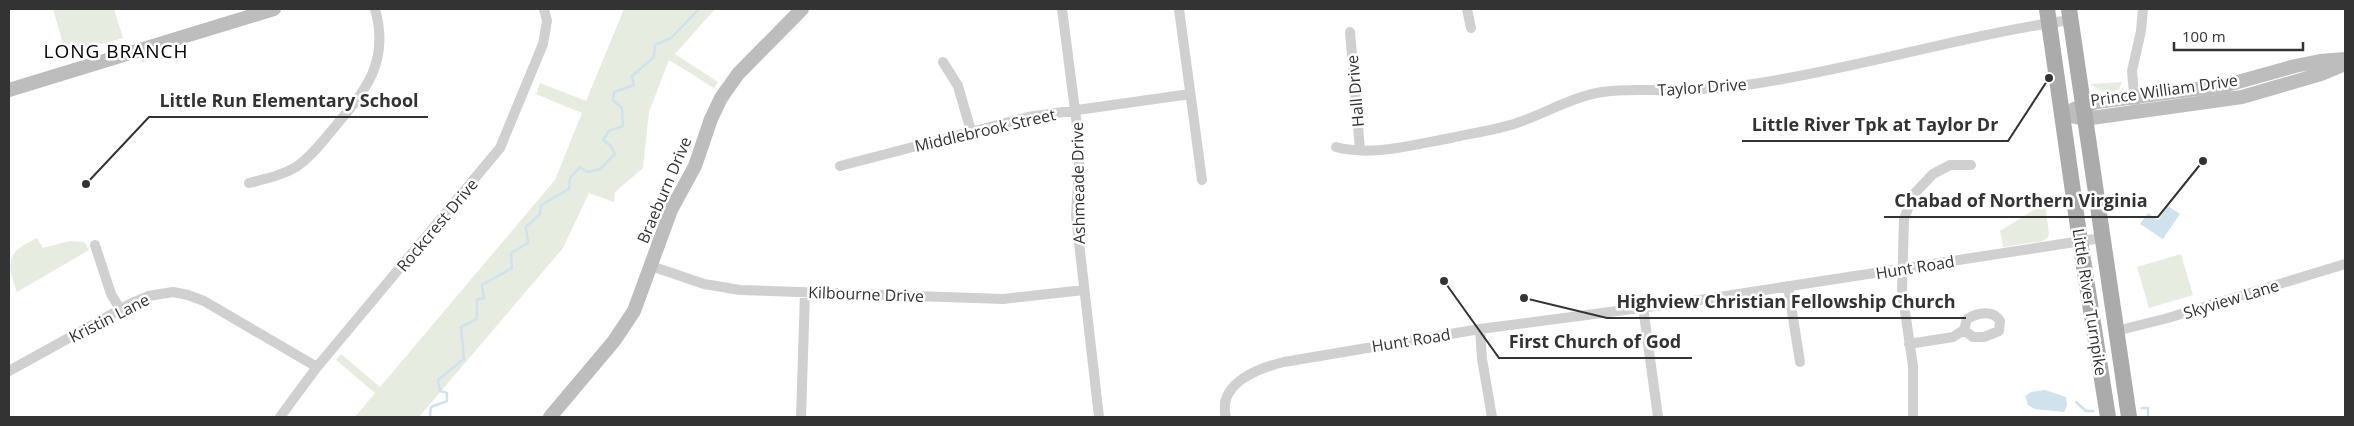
<svg xmlns="http://www.w3.org/2000/svg" width="2354" height="426" viewBox="0 0 2354 426" font-family="'Open Sans',sans-serif">
  <rect width="100%" height="100%" fill="#fff"/>
  <path fill="#e6ecdf" d="M53,9H114L123,38L66,54Z
    M624,9H715L675,54L718,82L714,88L669,60L649,112L643,168L615,192L614,202L589,193L563,248L419,417H355L375,393L336,360L341,354L380,387L555,180L582,113L536,94L540,83L586,101Z
    M2122,82L2119,89C2108,95 2100,91 2091,84Z
    M2045,203L2049,234L2047,238L2043,241L2003,247L2000,231Z
    M37,238L43,248L70,241L84,242L89,250L17,292C6,263 6,252 37,238Z
    M2181,254L2193,295L2149,308L2137,267Z"/>
  <path fill="#cfe2ee" d="M2168,206L2180,214L2163,239L2140,224L2148,213L2158,220Z
    M2045,390L2066,397L2067,406L2064,412L2035,409L2028,405L2025,396L2031,392Z"/>
  <g fill="none" stroke-linecap="round" stroke-linejoin="round">
    <path stroke="#cfe2ee" stroke-width="2.5" d="M2076,402L2086,411H2093
      M2142,408H2148V417
      M430,417L431,407L447,401V393L440,391L438,380L464,359L461,327L477,319V300L484,298L482,285L512,268L511,253L528,243L526,227L540,214L541,205L569,189L570,178L580,167L587,172L600,169L615,154L611,146L603,140L609,131L623,126L622,108L613,100L614,92L634,85L632,76L654,57L655,45L671,38L699,9"/>
    <path stroke="#d0d0d0" stroke-width="10" d="M1062,9L1080,149L1076,216L1099,417
      M1179,9L1202,180
      M1467,9L1471,28
      M1350,32L1360,150
      M943,62L958,86L971,131
      M2135,104L2132,71L2141,31L2143,9
      M1336,147C1372,157 1415,144 1451,138C1473,133 1496,130 1517,123C1546,113 1572,97 1602,92C1627,88 1652,91 1677,90C1702,90 1728,87 1753,84C1860,68 1963,35 2070,20
      M840,166L1028,117L1190,94
      M249,183C265,179 281,176 296,167C311,157 322,142 333,129C366,90 390,62 375,9
      M95,245L111,294L120,309
      M651,266L704,284L740,290L1003,299L1084,290
      M1788,286L1800,362
      M1643,307L1658,417
      M1480,329L1482,359L1492,417
      M2116,331L2168,318L2345,264
      M1909,344L1953,337L1964,330L1973,337H1984L1999,331L2000,321C1993,309 1977,313 1967,319L1964,330
      M9,371L132,303L148,296L173,292L188,295L204,301L317,367
      M280,417L317,367L500,148L543,44L547,21L544,9
      M801,417L805,293
      M1226,417C1217,383 1259,368 1284,362L1480,329L1693,301L2101,238
      M1913,417V366L1902,291L1904,219L1913,195L1933,174L1950,165H1971"/>
    <path stroke="#bdbdbd" stroke-width="14" d="M9,90L274,9
      M2074,109L2097,102L2227,85L2295,66L2320,61L2345,59
      M2063,114L2084,119L2242,97L2321,74L2345,64
      M550,417L614,341L634,311L671,210L695,166L711,119L721,98L738,74L802,9"/>
    <path stroke="#ababab" stroke-width="16" d="M2047,9L2080,241L2108,417
      M2069,9L2129,417"/>
  </g>
  <g text-anchor="middle" stroke-width="5" stroke-linejoin="round" paint-order="stroke">
    <g font-size="16" fill="#333" stroke="#fff">
      <text transform="translate(1702 87) rotate(-4)" y="6">Taylor Drive</text>
      <text transform="translate(2164 90) rotate(-8)" y="6">Prince William Drive</text>
      <text transform="translate(1355 91) rotate(-95)" y="6">Hall Drive</text>
      <text transform="translate(985 130) rotate(-13)" y="6">Middlebrook Street</text>
      <text transform="translate(1078 183) rotate(-91)" y="6">Ashmeade Drive</text>
      <text transform="translate(664 190) rotate(-67)" y="6">Braeburn Drive</text>
      <text transform="translate(437 225) rotate(-50)" y="6">Rockcrest Drive</text>
      <text transform="translate(1915 267) rotate(-9)" y="6">Hunt Road</text>
      <text transform="translate(866 294) rotate(2)" y="6">Kilbourne Drive</text>
      <text transform="translate(2231 299) rotate(-17)" y="6">Skyview Lane</text>
      <text transform="translate(2090 302) rotate(81)" y="6">Little River Turnpike</text>
      <text transform="translate(109 318) rotate(-27)" y="6">Kristin Lane</text>
      <text transform="translate(1411 340) rotate(-9)" y="6">Hunt Road</text>
    </g>
    <g font-size="19" letter-spacing="1" fill="#000" stroke="#fff">
      <text x="116" y="58">LONG BRANCH</text>
    </g>
  </g>
  <path fill="none" stroke="#333" stroke-width="2" d="M86 184L149 117H428M2049 78L2008 141H1742M2203 161L2158 217H1884M1524 298L1607 318H1966M1444 281L1499 358H1692"/>
  <g fill="#333" stroke="#fff" stroke-width="2">
    <circle cx="86" cy="184" r="5"/>
    <circle cx="2049" cy="78" r="5"/>
    <circle cx="2203" cy="161" r="5"/>
    <circle cx="1524" cy="298" r="5"/>
    <circle cx="1444" cy="281" r="5"/>
  </g>
  <g font-size="18" text-anchor="middle" font-weight="bold" fill="#333" stroke="#fff" stroke-width="5" stroke-linejoin="round" paint-order="stroke">
    <text x="289" y="107">Little Run Elementary School</text>
    <text x="1875" y="131">Little River Tpk at Taylor Dr</text>
    <text x="2021" y="207">Chabad of Northern Virginia</text>
    <text x="1786" y="308">Highview Christian Fellowship Church</text>
    <text x="1595" y="348">First Church of God</text>
  </g>
  <rect width="2354" height="426" fill="none" stroke="#333333" stroke-width="20"/>
  <path d="M2174 42v8h129v-8" fill="none" stroke="#333333" stroke-width="2.5"/>
  <text x="2182" y="42" font-size="15" fill="#333333" stroke="#ffffff" stroke-width="4" paint-order="stroke">100 m</text>
</svg>
